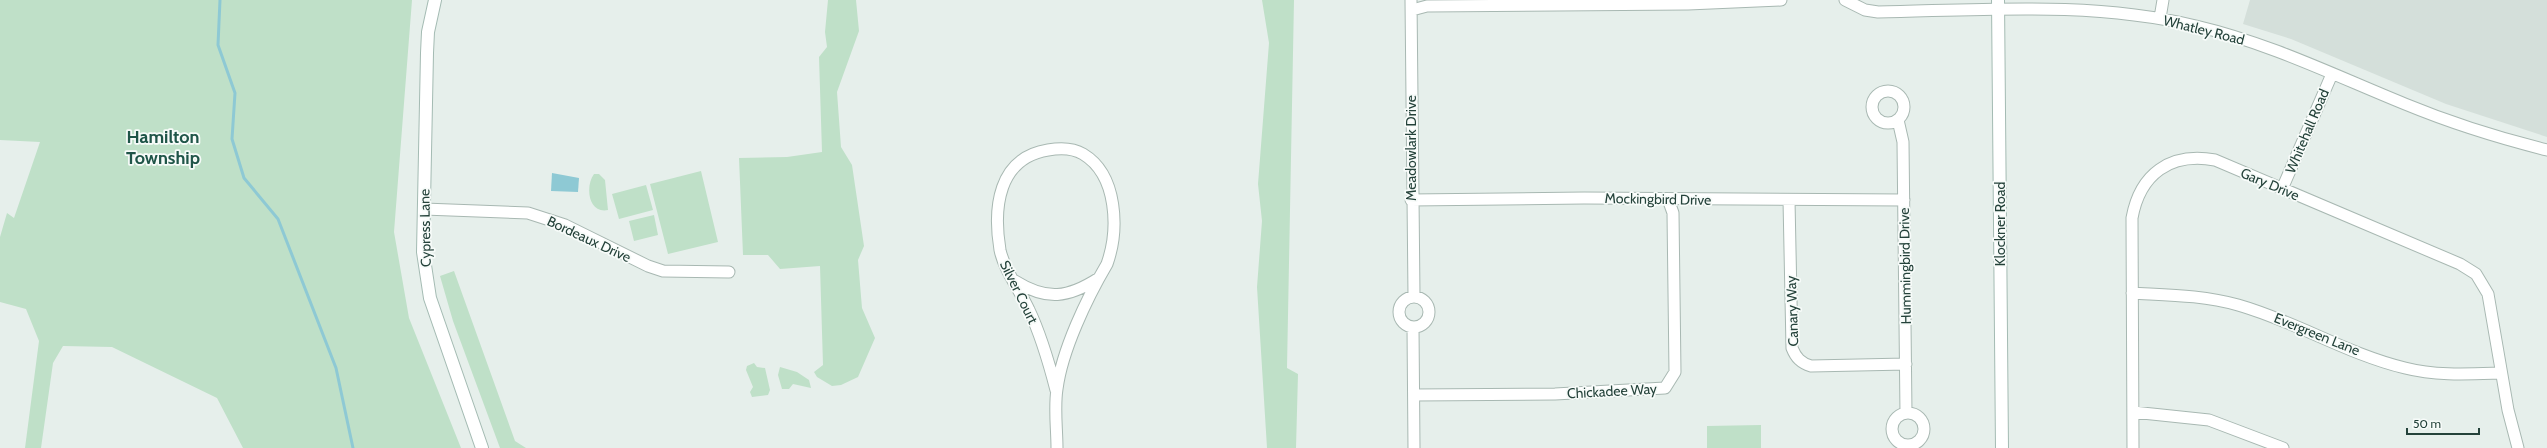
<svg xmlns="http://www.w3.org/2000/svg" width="2547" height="448" viewBox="0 0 2547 448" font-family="Cabin,sans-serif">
  <rect width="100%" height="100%" fill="#e6efeb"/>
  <path fill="#d4dfda" d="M2250,0H2547V137L2446,104L2291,39L2243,24Z"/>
  <path fill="#bfe0c8" d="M0,0H412L394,232L409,318L461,448H243L217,398L112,347L63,346L53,363L41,448H25L39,341L26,309L0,302V237L7,213L14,218L40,142L0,140Z
    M828,0H856L859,31L837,92L841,147L852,165L864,246L858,260L862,308L875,338L858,377L841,385L832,386L817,377L814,372L823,365L820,266L780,269L768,255H743L739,158L787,157L822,152L819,57L827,47L825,32Z
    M1262,0H1294L1287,368L1298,374L1296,448H1267L1257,287L1262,221L1258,184L1269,43Z
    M701,171L718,242L668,254L650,184Z
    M594,174H599L605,180L608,210C588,214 585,186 594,174Z
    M646,185L653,210L619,219L612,194Z
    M654,215L658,235L634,241L629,221Z
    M454,271L515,441L526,448H500L453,321L440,276Z
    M754,363L757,367L765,368L770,390L768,395L752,397L750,392L753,387L746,370L747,366Z
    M780,367L797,372L809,380L811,388L793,384L789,389H782L778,375Z
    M1761,425V448H1707V426Z"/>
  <path fill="#8ec9d4" d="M552,173L579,178L578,192L551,191Z"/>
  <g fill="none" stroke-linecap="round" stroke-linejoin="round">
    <path stroke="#8ec9d4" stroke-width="3" d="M220,0L218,45L235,93L232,139L244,178L278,219L336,368L353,448"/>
    <g stroke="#a8b8b2" stroke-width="13">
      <path id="street" d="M1411,0L1414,296
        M1845,0L1865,10L1878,12C1984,10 2092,1 2196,26C2269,43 2336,76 2405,104C2451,123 2499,138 2547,150
        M1412,10L1427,6L1688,4L1781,0
        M2160,18L2163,0
        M1872 107a16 16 0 1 1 32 0a16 16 0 1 1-32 0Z
        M1898,120L1903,142L1906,413
        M2282,189L2332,74
        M1411,200L1584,198L1904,200
        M1789,200L1792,348C1796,358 1801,363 1811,366L1906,364
        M424,209L528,213L565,225L648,266L663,271L729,272
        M1015,281C1047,301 1068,298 1099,278
        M2132,293C2167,295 2203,295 2238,305C2295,321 2347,354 2405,368C2436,376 2469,374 2501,373
        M1399 312a15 15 0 1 1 30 0a15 15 0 1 1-30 0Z
        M1413,327L1414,448
        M1056,390C1049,363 1041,335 1029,310C1021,292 1004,270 1000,250C993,208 998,158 1048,150C1059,148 1073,148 1083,154C1118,175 1119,230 1107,264C1087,298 1062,350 1057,389C1054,408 1057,429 1057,448
        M1414,395L1555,394L1665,388L1675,372L1673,213L1668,199
        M2133,412L2209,420L2283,448
        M1892 429a16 16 0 1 1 32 0a16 16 0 1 1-32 0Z
        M2133,448L2132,218C2140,174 2170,152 2215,160L2460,264L2476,274L2488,294L2508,410L2518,448"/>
    </g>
    <g stroke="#a4bbb3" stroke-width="14">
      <path id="secondary" d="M435,0L428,32L427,53L423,252L430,298L482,448
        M1998,0L2002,448"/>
    </g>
    <use href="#street" stroke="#fff" stroke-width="11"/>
    <use href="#secondary" stroke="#fff" stroke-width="12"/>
  </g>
  <g text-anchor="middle" stroke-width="3.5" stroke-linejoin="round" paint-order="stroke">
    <g font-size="14" fill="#24423a" stroke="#f7fbf9">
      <text transform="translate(2204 30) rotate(14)" y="5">Whatley Road</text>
      <text transform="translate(2307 131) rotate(-67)" y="5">Whitehall Road</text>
      <text transform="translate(1411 148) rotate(-90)" y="5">Meadowlark Drive</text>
      <text transform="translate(2270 184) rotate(23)" y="5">Gary Drive</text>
      <text transform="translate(1658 199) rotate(1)" y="5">Mockingbird Drive</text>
      <text transform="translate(2000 224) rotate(-90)" y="5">Klockner Road</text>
      <text transform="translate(425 228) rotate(-91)" y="5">Cypress Lane</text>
      <text transform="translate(589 239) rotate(25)" y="5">Bordeaux Drive</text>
      <text transform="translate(1905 266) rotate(-91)" y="5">Hummingbird Drive</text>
      <text transform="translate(1019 292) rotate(64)" y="5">Silver Court</text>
      <text transform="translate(1792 311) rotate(-92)" y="5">Canary Way</text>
      <text transform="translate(2317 334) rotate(22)" y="5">Evergreen Lane</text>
      <text transform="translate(1612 391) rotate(-3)" y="5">Chickadee Way</text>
    </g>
    <g font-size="18" font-weight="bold" fill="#1f5548" stroke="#f7fbf9">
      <text x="163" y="143">Hamilton<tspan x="163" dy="21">Township</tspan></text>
    </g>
  </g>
  <path d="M2407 428v6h72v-6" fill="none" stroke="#24423a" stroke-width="2"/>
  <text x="2413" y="428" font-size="12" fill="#24423a" stroke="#f7fbf9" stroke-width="3" paint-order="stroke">50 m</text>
</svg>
